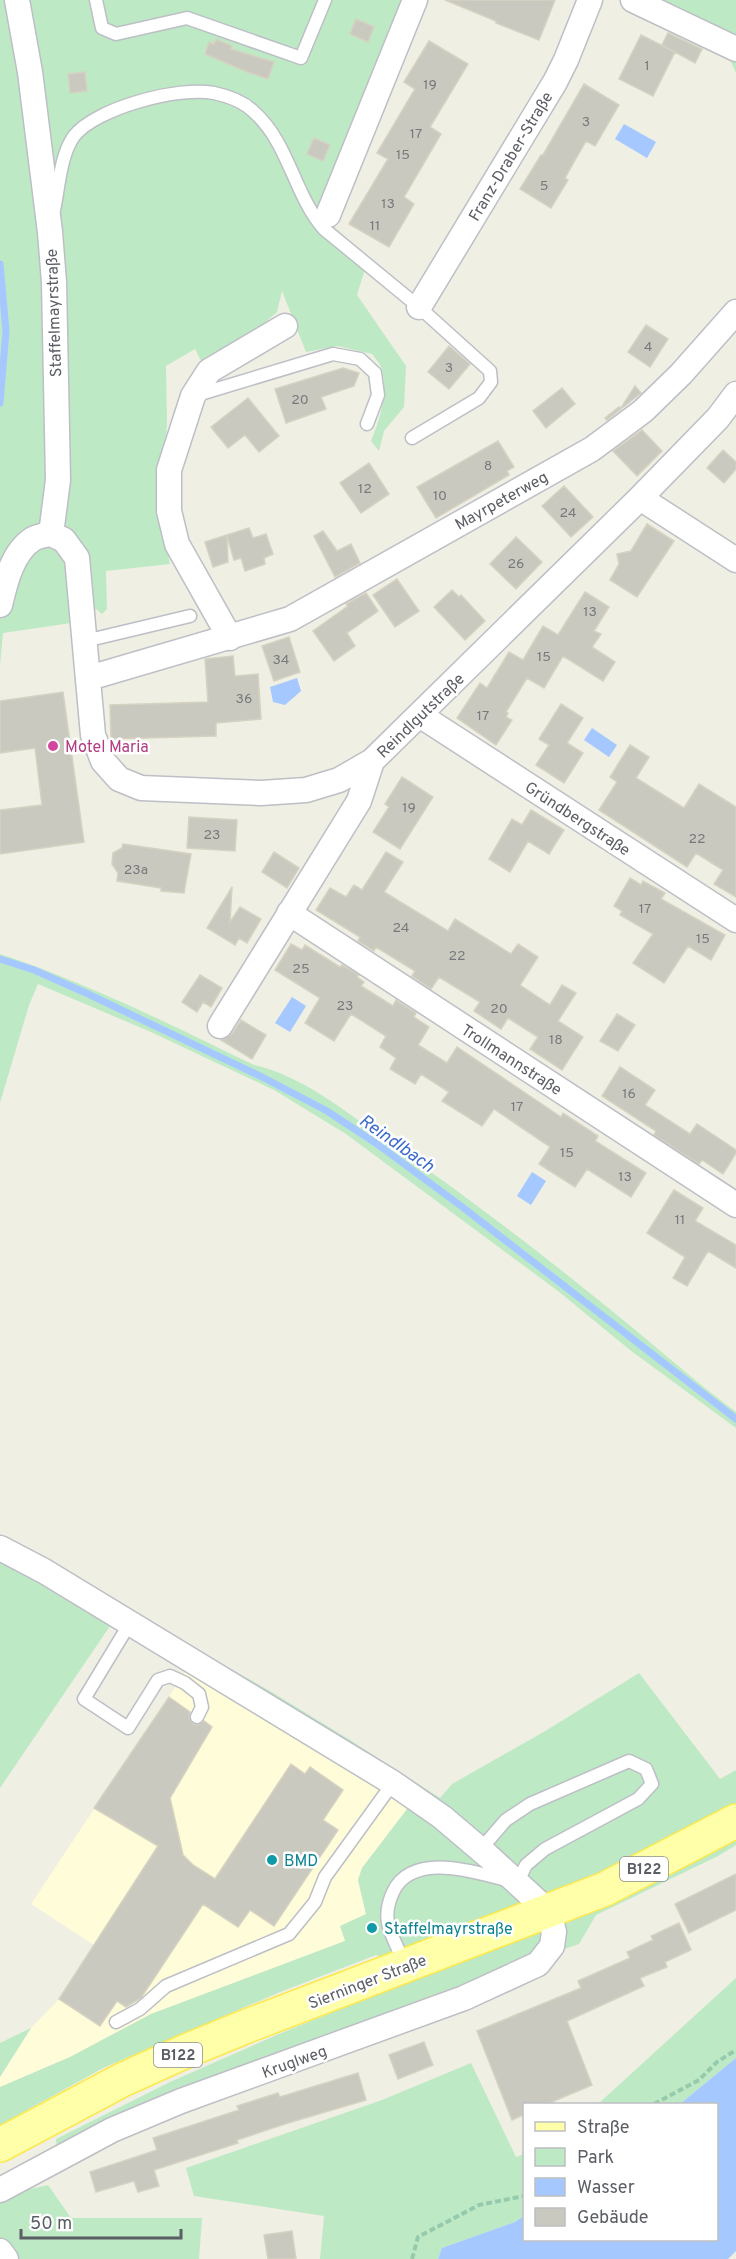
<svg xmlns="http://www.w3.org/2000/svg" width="736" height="2259" viewBox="0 0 736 2259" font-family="Overpass,sans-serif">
  <rect width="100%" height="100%" fill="#efefe3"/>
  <path fill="#fffcd9" d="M185,1672L344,1762L408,1807L362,1868L358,1880L366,1914L345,1941L151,2014L70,2057L0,2087V2077L31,2028L59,1999L94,1945L31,1904Z"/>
  <path fill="#bee9c5" d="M0,0H406L321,215L372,261L365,269L357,295L406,366L404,407L384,431L379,451L371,441C380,419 388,394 382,370C381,365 376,359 372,354L338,346L306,352L282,291L277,312L253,333L202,363L195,349L166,366L167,425L159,510L170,564L106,571L107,609L102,614L96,609L78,622L3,633L0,665Z
    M645,0H736V73L727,53Z
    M0,954C88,983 171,1025 254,1065C303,1076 346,1112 387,1141C472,1200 554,1263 634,1329C668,1357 701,1386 736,1412V1428L630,1350L558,1291L346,1134L274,1090L151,1032L38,984L29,1005L0,1103Z
    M0,1539L270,1691L350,1740L440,1798L452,1784L547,1730L639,1673L720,1779L736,1770V1845L718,1856L596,1915L579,1944C403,2003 225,2072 57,2151L56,2139L170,2082L279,2034L427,1974L376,1955L280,1992L103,2068L0,2125V2087L70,2057L151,2014L345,1941L340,1926L366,1914L358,1880L362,1868L408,1808L344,1762L185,1672L110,1626L0,1788Z
    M736,1978V2058L680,2104H598Z
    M31,2028L0,2077V2043Z
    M471,2063L516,2157L524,2154V2216L515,2222L442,2248L438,2259H320L324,2216L194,2196L186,2168L382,2100Z
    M48,2185L71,2218H202L199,2259H0V2196Z"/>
  <path fill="#a4c8ff" d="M624,124L656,142L647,158L615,139Z
    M297,678L301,691L285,705L273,702L270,687Z
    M592,728L617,745L609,757L584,740Z
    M292,997L306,1006L290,1032L275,1023Z
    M532,1172L546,1181L531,1205L517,1196Z
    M736,2058V2251L728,2259H438L442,2248L515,2222L524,2216V2240H716V2104H680Z"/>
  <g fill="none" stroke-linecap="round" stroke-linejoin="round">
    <path stroke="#a4c8ff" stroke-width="7" d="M0,264L6,331L0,403
      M0,959L34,970L88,994L264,1078L327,1111L377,1144L461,1206L736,1419"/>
  </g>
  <path fill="#cac9c0" stroke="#d5d2c1" stroke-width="1.5" d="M445,0H555L539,40L496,23V21Z
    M356,19L374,27L368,42L350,34Z
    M668,33L702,49L695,63L662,45Z
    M641,35L675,52L653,96L619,79Z
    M216,39L232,46L231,49L274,62L268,79L247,72L205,54L209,42L214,44Z
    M429,41L468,64L430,127L441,134L404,197L414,204L389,247L349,224L388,159L377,153L415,89L404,82Z
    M85,72L87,91L70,93L68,74Z
    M584,84L619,105L595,146L586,141L565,178L568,180L551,208L520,189L541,155H543Z
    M314,138L330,145L323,161L307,154Z
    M646,325L668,339L650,367L628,352Z
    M449,346L470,364L449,389L428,372Z
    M343,368L359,373L354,386L321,397L326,409L286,423L275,389Z
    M635,386L641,393L607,420L605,418L619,407L621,408Z
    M562,388L575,404L546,428L533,411Z
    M248,398L279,436L259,452L245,435L228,448L211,427Z
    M642,430L662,451L637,476L613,451Z
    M498,441L514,467L507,471L509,475L436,518L417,487Z
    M723,450L736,462V469L724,483L707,468Z
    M369,463L389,494L361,513L340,483Z
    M564,486L593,517L571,537L542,506Z
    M647,524L674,541L637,597L610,580L619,564L617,554L631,551Z
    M249,528L253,538L266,534L273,554L264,558L265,564L245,571L241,558L234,560L227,536L228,562L213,567L205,542Z
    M323,531L337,551L351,544L360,563L335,577L314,536Z
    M516,537L542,562L516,589L490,564Z
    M397,579L419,611L395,627L373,595Z
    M452,590L459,597L461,595L485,621L465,640L434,607Z
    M585,592L609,607L594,631L601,634L592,647L615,662L603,681L563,656L544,688L527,678L506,712L508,713L506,717L512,720L496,745L457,718L480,683L487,688L509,652L523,660L543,626L558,635Z
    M366,593L378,611L347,633L355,646L334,661L313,631L348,606L346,604Z
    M289,637L300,672L274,681L262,646Z
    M233,656L235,676L258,674L261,719L216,723V736L111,739L110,705L208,702L205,659Z
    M63,692L84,842L0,854V810L42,805L35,748L0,753V701Z
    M561,704L583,718L567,743L583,753L564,783L536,765L549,745L539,739Z
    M630,745L649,757L636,778L684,808L699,784L736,807V897L714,884L723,870L696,853L687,867L599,810L617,782L610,777Z
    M402,777L433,797L400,849L373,832L389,807L385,804Z
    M531,810L564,830L549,854L528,841L510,872L489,859L512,819L522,825Z
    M189,817L237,820L235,851L187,848Z
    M123,844L191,854L184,893L161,891V888L117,881L118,873L112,864L113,853L122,848Z
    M274,852L299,868L287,888L262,872Z
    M386,852L403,862L384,892L448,931L455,919L511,954L518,944L538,957L520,985L550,1005L562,985L576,993L558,1021L583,1037L562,1070L530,1049L538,1037L508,1018L501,1029L474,1011L480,1002L439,977L431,989L412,976L415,971L376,947L374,951L358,941L360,937L316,910L330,888L346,897L354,885L362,890Z
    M630,878L641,885L643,881L665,893L661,899L725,935L711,960L688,946L664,983L633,963L653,934L620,915L622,911L614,906Z
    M232,887L230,922L240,907L261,919L247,943L239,938L235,945L207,928Z
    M291,944L302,950L305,945L340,967L342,965L359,975L357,977L364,982L361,986L393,1006L396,1000L416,1013L414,1017L429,1027L418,1045L447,1063L457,1047L561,1117L563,1113L598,1136L595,1141L646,1173L631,1197L587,1169L575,1187L539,1164L550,1147L494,1109L482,1126L442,1101L449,1092L421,1074L415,1084L390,1069L396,1058L380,1047L386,1036L351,1014L334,1041L305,1023L320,998L275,970Z
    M200,975L222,988L211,1007L203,1002L197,1012L182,1002Z
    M617,1014L635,1025L618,1051L600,1041Z
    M241,1020L266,1035L252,1059L221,1040L232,1034Z
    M620,1067L655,1090L645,1105L690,1134L697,1124L736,1150V1153L723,1174L702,1160L699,1164L654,1135L656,1131L602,1096Z
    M674,1190L703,1208L695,1221L736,1245V1268L708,1251L687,1286L673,1278L685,1257L647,1233Z
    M169,1697L190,1712L189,1718L193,1724L198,1725L204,1721L212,1727L170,1798L183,1855L193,1865L215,1879L291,1764L305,1774L310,1767L343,1790L323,1820L338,1830L274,1926L250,1910L238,1927L203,1904L141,1998L126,2007L117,2001L100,2026L59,1999L158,1846L94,1808Z
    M736,1874V1910L689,1933L675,1904Z
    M679,1923L691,1950L665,1962L667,1967L640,1978L644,1986L567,2021L592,2085L547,2104H525V2114L512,2120L477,2031L581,1988L578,1981L630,1958L627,1952L653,1940L651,1936Z
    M424,2042L433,2065L398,2079L389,2055Z
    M358,2073L366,2100L288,2123L237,2140L238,2143L154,2170L159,2186L138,2192L134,2181L96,2192L90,2172L157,2150L153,2138L239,2110L237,2106L278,2093L280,2097Z
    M292,2231L296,2259H268L264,2235Z"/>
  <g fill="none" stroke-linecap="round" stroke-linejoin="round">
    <g stroke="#bdbfc6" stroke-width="15">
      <path id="lane" d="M96,0L102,28L116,34L187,18L301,58L325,0
        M54,210C59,187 60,156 74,136C96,108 179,86 214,93C228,96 244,102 254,112C289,143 294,195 324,229L419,307L490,371L491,382L479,398L412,438
        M197,395L333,354L360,359L375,373L378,395L367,424
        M85,641L190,616
        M130,1623L84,1699L128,1728L158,1680L170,1676L185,1683L199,1694L202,1707L197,1717
        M406,1966C400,1953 393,1940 389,1927C385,1914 388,1903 393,1892C413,1849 484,1874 517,1883L526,1865L545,1849L638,1799L652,1784L646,1769L629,1761L530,1804L506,1820L480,1850
        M116,2022L140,2009L166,1986L289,1934L315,1902L325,1877L393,1783"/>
    </g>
    <g stroke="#bdbfc6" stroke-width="27">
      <path id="street" d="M17,0L30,72L50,232L54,282L58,480L51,534
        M633,0L736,49
        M328,215L415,0
        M419,307L555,82L566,60L590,0
        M640,498L736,560
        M51,534L64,540L77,558L93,735L103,761L119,779L141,788L261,793L306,790L339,780L372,761L640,498L718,418L736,394
        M0,605C5,584 12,552 33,539C38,536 46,535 51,534
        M230,638L177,544L169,511V470L193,396L209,371L285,326
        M89,678L290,619L592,449L643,411L681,374L736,312
        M421,716L736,920
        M289,913L736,1205
        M220,1026L359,801L372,761
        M0,1548L44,1571L393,1783L442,1817L488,1856L549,1912L554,1932L552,1946L538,1964L464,1998L181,2101L112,2130L0,2190
        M0,2251L6,2259"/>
    </g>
    <g stroke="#fde84f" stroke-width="36">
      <path id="primary" d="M0,2145L122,2080L186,2051L247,2026L605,1889L736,1821"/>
    </g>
    <path stroke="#96caad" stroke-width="4" stroke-dasharray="6 3" stroke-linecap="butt" d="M654,2104L699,2080L717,2062L736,2050
      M412,2259L418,2237L479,2205L524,2196"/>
    <use href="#lane" stroke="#fff" stroke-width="12"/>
    <use href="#street" stroke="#fff" stroke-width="24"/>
    <use href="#primary" stroke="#ffffa9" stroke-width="33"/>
  </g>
  <circle fill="#d1479c" stroke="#fff" stroke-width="2" cx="53" cy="746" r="6"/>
  <g fill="#0f9aa8" stroke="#fff" stroke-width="2">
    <circle cx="272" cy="1860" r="6"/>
    <circle cx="372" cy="1928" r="6"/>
  </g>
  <g text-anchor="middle" stroke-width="5" stroke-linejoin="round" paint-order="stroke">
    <g font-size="14" fill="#77797c">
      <text x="647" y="70">1</text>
      <text x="430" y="89">19</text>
      <text x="586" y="126">3</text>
      <text x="416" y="138">17</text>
      <text x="403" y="159">15</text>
      <text x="544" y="190">5</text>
      <text x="388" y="208">13</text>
      <text x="375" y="230">11</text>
      <text x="648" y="351">4</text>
      <text x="449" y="372">3</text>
      <text x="300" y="404">20</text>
      <text x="488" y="470">8</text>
      <text x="365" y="493">12</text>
      <text x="440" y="500">10</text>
      <text x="568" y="517">24</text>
      <text x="516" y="568">26</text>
      <text x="590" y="616">13</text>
      <text x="544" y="661">15</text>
      <text x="281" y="664">34</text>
      <text x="244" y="703">36</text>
      <text x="483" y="720">17</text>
      <text x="409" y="812">19</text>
      <text x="212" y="839">23</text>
      <text x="697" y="843">22</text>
      <text x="136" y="874">23a</text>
      <text x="645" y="913">17</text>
      <text x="401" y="932">24</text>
      <text x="703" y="943">15</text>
      <text x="457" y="960">22</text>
      <text x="301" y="973">25</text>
      <text x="345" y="1010">23</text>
      <text x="499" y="1013">20</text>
      <text x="556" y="1044">18</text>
      <text x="629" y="1098">16</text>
      <text x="517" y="1111">17</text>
      <text x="567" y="1157">15</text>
      <text x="625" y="1181">13</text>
      <text x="680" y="1224">11</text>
    </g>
    <g fill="#fff" stroke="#8c8e93" stroke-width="1.5">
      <rect x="620" y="1857" width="48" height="24" rx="4.5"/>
      <rect x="154" y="2043" width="48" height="24" rx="4.5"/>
    </g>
    <g font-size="15" font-weight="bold" fill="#5b5e65">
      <text x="644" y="1874">B122</text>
      <text x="178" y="2060">B122</text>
    </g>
    <g font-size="16" fill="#5b5e65" stroke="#fff">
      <text transform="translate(510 156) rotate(-59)" y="6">Franz-Draber-Straße</text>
      <text transform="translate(53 313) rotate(-92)" y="6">Staffelmayrstraße</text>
      <text transform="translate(501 500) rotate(-29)" y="6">Mayrpeterweg</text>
      <text transform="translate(420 715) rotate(-44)" y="6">Reindlgutstraße</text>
      <text transform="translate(578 818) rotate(33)" y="6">Gründbergstraße</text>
      <text transform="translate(512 1059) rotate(33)" y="6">Trollmannstraße</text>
      <text transform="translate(367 1981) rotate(-21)" y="6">Sierninger Straße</text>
      <text transform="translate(294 2061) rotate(-20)" y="6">Kruglweg</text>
    </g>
    <g font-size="16" fill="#b23c85" stroke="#fff" text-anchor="start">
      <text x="65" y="752">Motel Maria</text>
    </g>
    <g font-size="16" fill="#0d838f" stroke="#fff" text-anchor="start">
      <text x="284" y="1866">BMD</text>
      <text x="384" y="1934">Staffelmayrstraße</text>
    </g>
    <g font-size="18" font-style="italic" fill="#3c6bcd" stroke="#fff">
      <text transform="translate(397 1143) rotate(35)" y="6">Reindlbach</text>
    </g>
  </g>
  <rect x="523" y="2103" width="195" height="138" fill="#ffffff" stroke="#bdbfc1" stroke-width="1.5"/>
  <rect x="535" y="2122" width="30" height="9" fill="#ffffa9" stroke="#bdbfc1" stroke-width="1.5"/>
  <text x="577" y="2133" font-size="18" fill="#5b5e65">Straße</text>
  <rect x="535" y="2148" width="30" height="18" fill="#bee9c5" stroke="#bdbfc1" stroke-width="1.5"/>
  <text x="577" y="2163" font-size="18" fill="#5b5e65">Park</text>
  <rect x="535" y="2178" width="30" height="18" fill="#a4c8ff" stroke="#bdbfc1" stroke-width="1.5"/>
  <text x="577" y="2193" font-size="18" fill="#5b5e65">Wasser</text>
  <rect x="535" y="2208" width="30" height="18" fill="#cac9c0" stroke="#bdbfc1" stroke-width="1.5"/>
  <text x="577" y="2223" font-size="18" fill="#5b5e65">Gebäude</text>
  <path d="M21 2229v9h160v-9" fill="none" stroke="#5b5e65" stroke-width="3"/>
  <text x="30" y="2229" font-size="18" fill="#5b5e65" stroke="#ffffff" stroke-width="4.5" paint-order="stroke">50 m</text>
</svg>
